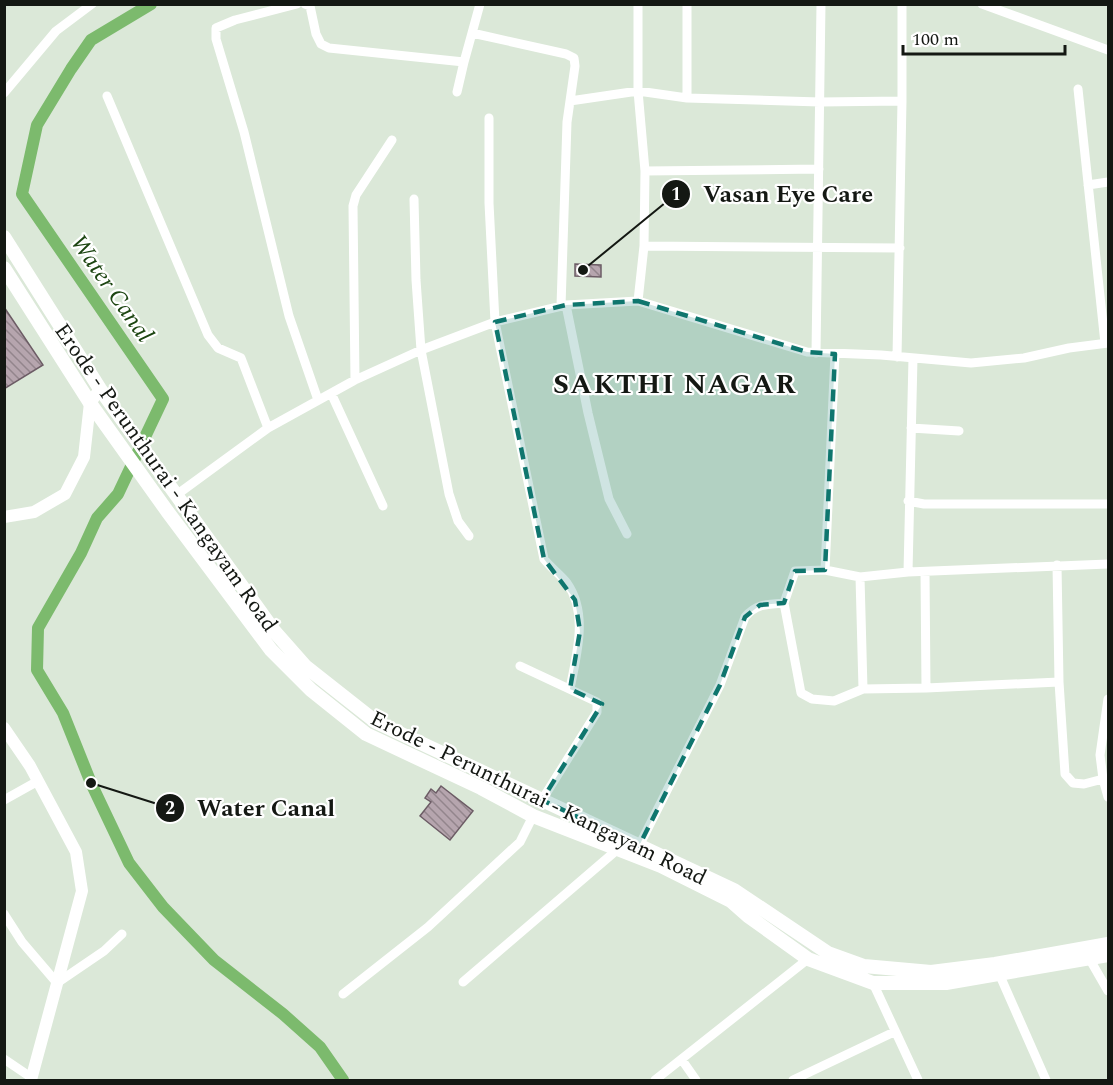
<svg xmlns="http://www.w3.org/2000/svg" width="1113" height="1085" viewBox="0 0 1113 1085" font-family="Spectral,serif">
  <defs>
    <pattern id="building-back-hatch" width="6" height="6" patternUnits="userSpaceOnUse" patternTransform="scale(1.5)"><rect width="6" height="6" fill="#b6a5ae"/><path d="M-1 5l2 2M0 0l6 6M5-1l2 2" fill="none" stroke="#93858c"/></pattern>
  </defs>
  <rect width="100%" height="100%" fill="#dbe8d8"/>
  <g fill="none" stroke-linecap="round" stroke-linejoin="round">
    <path stroke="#7cba6d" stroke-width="12" d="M151,4L91,40L71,69L37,125L22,194L163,399L118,494L97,518L81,553L38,628L37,670L63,713L91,783L129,863L163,907L214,960L283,1014L320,1047L343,1080"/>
  </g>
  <path fill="url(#building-back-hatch)" stroke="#6c5c65" stroke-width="1.5" d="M575,264L601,265V277L575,276Z
    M4,307L43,365L4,389Z
    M441,786L473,811L450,840L420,816L431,802L425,798L431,789L436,793Z"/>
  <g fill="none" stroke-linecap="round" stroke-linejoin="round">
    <path stroke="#fff" stroke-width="9" d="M297,4L235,20L216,28V39L244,132L289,316L318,400
      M305,4L310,6L316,34L321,44L329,48L464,62L472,33
      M480,4L472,33L566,54L574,58L575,66L567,122L561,306
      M982,4L1108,50
      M1078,89L1105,343
      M457,92L464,62
      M4,93L56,31L92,4
      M107,96L208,335L218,348L241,358L268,428
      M687,98V4
      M570,101L638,91L687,98L820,102L902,101
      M489,118V203L495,322L544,559C551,568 561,575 567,583C589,614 576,656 570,689
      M645,171L819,169
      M1088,185L1108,182
      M414,199L416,280L421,350L449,494L458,521L469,536
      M644,246L900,248
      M638,301L644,246L645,171L638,91V4
      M566,305L588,413L609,499L627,534
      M816,353L821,4
      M897,357L902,101V4
      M355,380L353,206L356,195L392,140
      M331,393L383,506
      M911,428L959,431
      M175,496L268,428L355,380L421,350L495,322L566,305L638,301L807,352L881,355L971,363L1024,358L1069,348L1108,343
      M908,501L924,504H1108
      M1057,565L1059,682L1065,774L1073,783L1084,784L1103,779
      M825,570L860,577L908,572L1108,564
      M908,572L913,358
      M925,572L926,688
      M860,577L863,689
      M784,603L801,693L812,699L834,701L863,689L926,688L1059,682
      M520,666L597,702V712L542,800
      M1108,699L1100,755L1103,779L1108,797
      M4,800L38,781
      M639,846L720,685L745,617C756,604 767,604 784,603L795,571L825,570L835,354
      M4,914L22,942L57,983L104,951L122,934
      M1089,958L1108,991
      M997,969L1046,1080
      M463,982L618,849
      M873,983L918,1080
      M343,994L428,927L520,842L533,816
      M4,1059L32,1078
      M682,1060L696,1080
      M655,1080L808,959
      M793,1080L894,1032"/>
    <path stroke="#fff" stroke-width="12" d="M4,517L34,512L65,494L84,457L90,403L100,389
      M4,728L30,766L76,852L82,891L31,1080"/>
    <path stroke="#fff" stroke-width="14" d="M4,237L100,389L275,632L305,666L376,722L734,890L828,953L864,966L931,972L995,964L1108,944
      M4,268L90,403L167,511L271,650L311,690L366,734L481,788L533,816L661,866L731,901L748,916L808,959L873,983H946L1108,955"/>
  </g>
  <path fill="#0f766e" fill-opacity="0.2" stroke="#0f766e" stroke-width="4.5" stroke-dasharray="12 8" stroke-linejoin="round" d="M638,301L807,352L835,354L825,570L795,571L784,603L760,605L745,617L720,685L639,846L542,800L602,704L570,689L580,631L575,600L544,559L495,322L566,305Z"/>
  <g text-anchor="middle" stroke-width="4.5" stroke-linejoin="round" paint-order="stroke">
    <g font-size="22" fill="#141813" stroke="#fff">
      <text transform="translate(167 477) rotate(55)" y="8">Erode - Perunthurai - Kangayam Road</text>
      <text transform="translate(539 797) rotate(26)" y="8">Erode - Perunthurai - Kangayam Road</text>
    </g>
    <g font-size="24" font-style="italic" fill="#1d4612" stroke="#fff">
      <text transform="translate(112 288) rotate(55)" y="8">Water Canal</text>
    </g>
    <g font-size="28" font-weight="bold" letter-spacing="1.5" fill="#141813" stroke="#fff">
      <text x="675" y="393">SAKTHI NAGAR</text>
    </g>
  </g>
  <path fill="none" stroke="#141813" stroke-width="2" d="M583 270L676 194M91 783L170 808"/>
  <g fill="#141813" stroke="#fff" stroke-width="2">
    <circle cx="583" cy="270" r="6"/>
    <circle cx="91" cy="783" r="6"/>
    <circle cx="676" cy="194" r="15"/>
    <circle cx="170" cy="808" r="15"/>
  </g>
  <g font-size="18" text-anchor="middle" font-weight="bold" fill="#fff">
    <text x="676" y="200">1</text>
    <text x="170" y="814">2</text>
  </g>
  <g font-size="24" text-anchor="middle" font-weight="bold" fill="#141813" stroke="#fff" stroke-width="4.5" stroke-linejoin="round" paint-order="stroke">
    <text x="788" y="202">Vasan Eye Care</text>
    <text x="266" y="816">Water Canal</text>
  </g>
  <rect width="1113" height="1085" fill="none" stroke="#141813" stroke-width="12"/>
  <path d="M903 45v9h162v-9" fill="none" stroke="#141813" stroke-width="3"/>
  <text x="912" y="45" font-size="18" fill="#141813" stroke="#ffffff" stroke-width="4.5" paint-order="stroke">100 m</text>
</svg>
